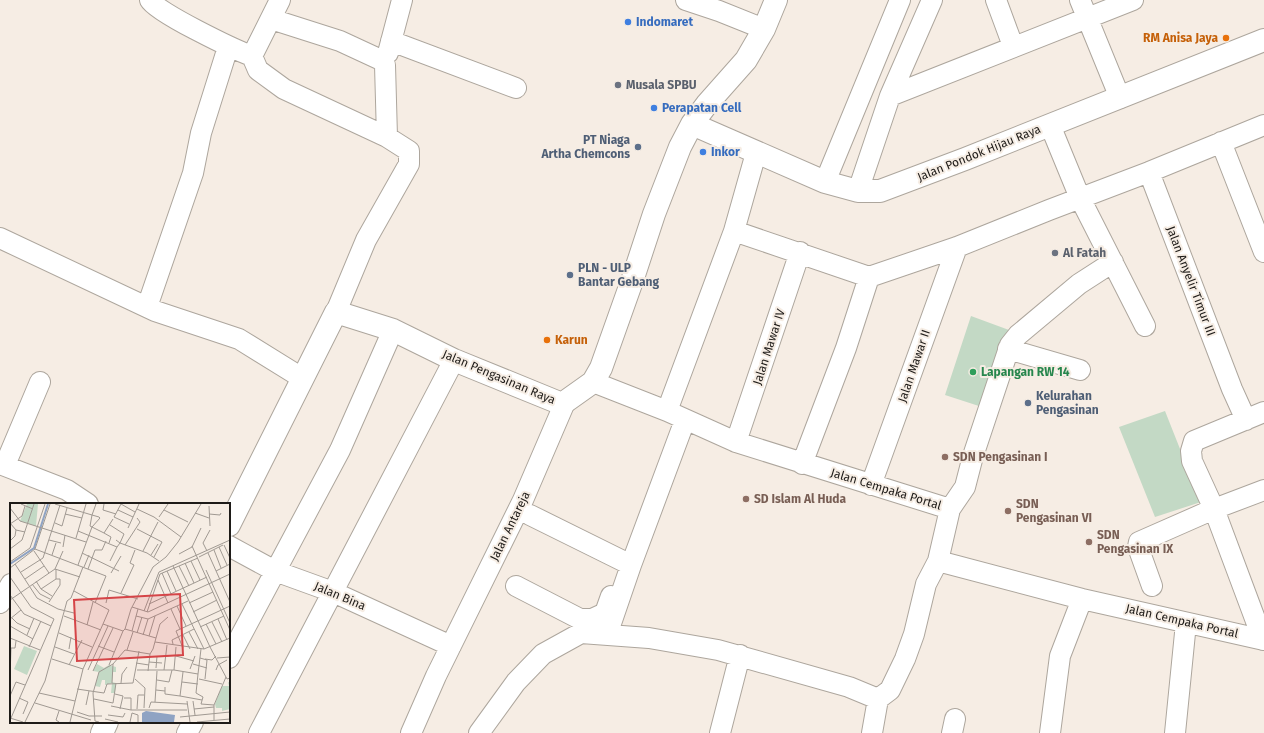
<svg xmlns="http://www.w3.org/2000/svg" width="1264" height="733" viewBox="0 0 1264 733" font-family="'Fira Sans',sans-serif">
  <rect width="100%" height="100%" fill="#f6ede4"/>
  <path fill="#c3d9c5" d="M971,316L1009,330L982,407L945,395Z
    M1165,411L1201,502L1155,517L1119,427Z"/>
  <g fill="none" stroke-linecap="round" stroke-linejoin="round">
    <g stroke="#ada69d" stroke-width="22">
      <path id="minor" d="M150,0C156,12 235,50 252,56L258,70L284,89L387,137L409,151V164L366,240L336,312
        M686,0L719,11L764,29
        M996,0L1013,46
        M1080,0L1120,98
        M271,19L340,41L381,60L385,65L387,137
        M391,41L516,88
        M388,53L402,0
        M252,56L280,0
        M890,96L1133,0
        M1050,125L1080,198L1145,326
        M1221,142L1264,252
        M1149,172L1232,389L1246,420
        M825,182L900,0
        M858,191L890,96L932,0
        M734,231L869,277L957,247L1049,210L1149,172L1264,125
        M0,238L155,311L239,339L302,378
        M147,307L193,173L201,133L228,47
        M1008,349L1080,370
        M667,411L734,231L756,153
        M736,442L800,252
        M0,464L67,490L88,504
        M802,464L846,348L869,277
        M5,465L40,382
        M871,485L957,247
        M950,509L965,487L973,456L1010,345L1018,335L1079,284L1113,262
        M530,515L631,565
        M229,546L275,571L333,592L451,646
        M938,561L1082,599L1264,640
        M516,586L580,619H592L605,613L611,596
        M1152,586L1138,547L1139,542L1214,509L1264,490
        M0,603L11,584
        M607,635L631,565L685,420
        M1263,640L1214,509L1192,461L1191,451L1194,441L1264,412
        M229,658L340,450L393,330
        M187,733L193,722
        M259,733L454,360
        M411,733L436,676L523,500L563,407L562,404
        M479,733L516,682L543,654L581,633L649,638L718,650L849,687L878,699L890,690L905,659L914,634L926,584L938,561L950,509L736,442L667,411L593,382
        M720,733L740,655
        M872,733L878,699
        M952,733L955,719
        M1050,733L1060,656L1082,599
        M1175,733L1186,623"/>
    </g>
    <g stroke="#ada69d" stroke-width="24">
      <path id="tertiary" d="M692,124L825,182L858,191H880L965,159L1264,40
        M229,525L336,312L393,330L454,360L562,404L593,382L601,368L633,278L654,214L680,147L692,124L707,104L746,60L764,29L776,0
        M102,733L107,722"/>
    </g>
    <use href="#minor" stroke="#fff" stroke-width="20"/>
    <use href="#tertiary" stroke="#fff" stroke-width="22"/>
  </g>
  <g fill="#3f7fe0" stroke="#f6ede4" stroke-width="1.5">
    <circle cx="628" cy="22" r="4"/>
    <circle cx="654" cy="108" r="4"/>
    <circle cx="703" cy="152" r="4"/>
  </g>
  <g fill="#e8710a" stroke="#f6ede4" stroke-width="1.5">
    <circle cx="1226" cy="38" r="4"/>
    <circle cx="547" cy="340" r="4"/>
  </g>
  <g fill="#6b7280" stroke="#f6ede4" stroke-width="1.5">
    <circle cx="618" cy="85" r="4"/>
    <circle cx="1055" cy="253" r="4"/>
  </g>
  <g fill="#5c6f8a" stroke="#f6ede4" stroke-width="1.5">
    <circle cx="638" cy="147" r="4"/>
    <circle cx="570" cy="275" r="4"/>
    <circle cx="1028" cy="403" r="4"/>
  </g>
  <circle fill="#2e9e5b" stroke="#f6ede4" stroke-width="1.5" cx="973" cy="372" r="4"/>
  <g fill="#8d6e63" stroke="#f6ede4" stroke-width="1.5">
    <circle cx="945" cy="457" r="4"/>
    <circle cx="746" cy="499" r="4"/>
    <circle cx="1008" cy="511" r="4"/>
    <circle cx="1089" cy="542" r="4"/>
  </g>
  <g text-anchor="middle" stroke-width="4" stroke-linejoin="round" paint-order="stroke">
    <g font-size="12" font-weight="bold" fill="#366cbe" stroke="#f6ede4" text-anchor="start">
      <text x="636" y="26">Indomaret</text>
      <text x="662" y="112">Perapatan Cell</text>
      <text x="711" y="156">Inkor</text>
    </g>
    <g font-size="12" font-weight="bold" fill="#c56008" stroke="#f6ede4" text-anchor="end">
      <text x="1218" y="42">RM Anisa Jaya</text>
      <text x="555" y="344" text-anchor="start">Karun</text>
    </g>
    <g font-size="12" font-weight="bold" fill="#5b616d" stroke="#f6ede4" text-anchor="start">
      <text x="626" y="89">Musala SPBU</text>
      <text x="1063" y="257">Al Fatah</text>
    </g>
    <g font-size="12" font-weight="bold" fill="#4e5e75" stroke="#f6ede4" text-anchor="start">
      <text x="630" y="144" text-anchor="end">PT Niaga<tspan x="630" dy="14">Artha Chemcons</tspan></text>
      <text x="578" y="272">PLN - ULP<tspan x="578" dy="14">Bantar Gebang</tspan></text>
      <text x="1036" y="400">Kelurahan<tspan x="1036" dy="14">Pengasinan</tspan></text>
    </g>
    <g font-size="12" fill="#1e1b18" stroke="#f6ede4">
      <text transform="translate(979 153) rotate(-22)" y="4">Jalan Pondok Hijau Raya</text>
      <text transform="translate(1191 281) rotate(69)" y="4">Jalan Anyelir Timur III</text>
      <text transform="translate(769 347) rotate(-72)" y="4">Jalan Mawar IV</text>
      <text transform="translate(914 366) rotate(-71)" y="4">Jalan Mawar II</text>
      <text transform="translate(499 377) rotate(23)" y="4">Jalan Pengasinan Raya</text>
      <text transform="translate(886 489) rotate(17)" y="4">Jalan Cempaka Portal</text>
      <text transform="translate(510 526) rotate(-64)" y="4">Jalan Antareja</text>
      <text transform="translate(340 596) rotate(23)" y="4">Jalan Bina</text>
      <text transform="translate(1182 621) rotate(13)" y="4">Jalan Cempaka Portal</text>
    </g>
    <g font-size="12" font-weight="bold" fill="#27864d" stroke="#f6ede4" text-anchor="start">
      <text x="981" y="376">Lapangan RW 14</text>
    </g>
    <g font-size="12" font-weight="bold" fill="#785e54" stroke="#f6ede4" text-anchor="start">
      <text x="953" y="461">SDN Pengasinan I</text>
      <text x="754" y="503">SD Islam Al Huda</text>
      <text x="1016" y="508">SDN<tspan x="1016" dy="14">Pengasinan VI</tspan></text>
      <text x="1097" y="539">SDN<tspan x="1097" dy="14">Pengasinan IX</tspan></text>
    </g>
  </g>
  <g transform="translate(10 503)">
    <rect width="220" height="220" fill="#f6ede4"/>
    <path d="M17,1H28L26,23L10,18ZM14,143L27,148L17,172L4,166ZM87,161L94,165L99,162L106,164V169H103L102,179L106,180L105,190H101L102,180L95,182V177H92L90,184L85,183L89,169L83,168ZM218,179L220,180V206L212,208V205H206L205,201L212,183H219Z" fill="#c3d9c5"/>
    <path d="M136,208L165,212L164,219H132V210Z" fill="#8fa3c3"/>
    <path fill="none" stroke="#8fa3c3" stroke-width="2" d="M0,61L24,45L38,1"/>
    <path fill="none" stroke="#a09992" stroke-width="1" d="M11,1L23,6M45,1L82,12L89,14L90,15L82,24L80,23L82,12L86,1H85M94,1L93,7L106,11M111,1L104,14L119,21M111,1L125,9M199,3L200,23M0,5L10,18L76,39M127,6L144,14L171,34M108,7L123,14M154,7L178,19M185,10L199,15M55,11L72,15M199,11L210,12L211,10M149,14L158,1M0,20L6,27L15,29M45,20L52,23L57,5M0,21L12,13L15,3M100,22L114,31L110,40L106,37M118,25L129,1M127,26L152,39L144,54M68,28L107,44L110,40L137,50L149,58M94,30L101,34L99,40M79,32L82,24L94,30L103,16M66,35L76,1M39,37L51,40M0,38L5,33L6,27M115,42L130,19L127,15M214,42L220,55M182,43L220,127M53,44L55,32M209,44L217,62M0,46L12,37L24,1M25,46L96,73L85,100M204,47L211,65M24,48L39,70M133,48L148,19M197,48L193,40L200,27M72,50L109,68M198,50L220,99M169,51L182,44L191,25M42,52L46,40M141,52L148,41M189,54L213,42M100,58L107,44M181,58L190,77M0,59L20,45L35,1M175,60L184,80M5,61L27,95L48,106L64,110M68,62L79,32M163,63L200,144L217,176L220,175M169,63L179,83M74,64L79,52M0,65L25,46L40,1M45,66L70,74M78,66L85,47H92L96,38M196,67L220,120M157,68L166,88M206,68L220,61M11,69L33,55L50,2M101,70L111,53M152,70L161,91M0,74L21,104L44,116L1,215M15,76L34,63M148,77L158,100M26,78L31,86L46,76V66M22,81L30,91L40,96M31,86L42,93M64,88L99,107L93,121M111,90L124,62L120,60L125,47M0,92L14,111L41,123M0,97L45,66L53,48M39,99L50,82V76H46M96,100L99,87L128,96M179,100L203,89M139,101L197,74M172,101L194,146M167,103L176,123M122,104L138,109L220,71M161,106L170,126M134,108L149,69L220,37M137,109L150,71L188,55M183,109L207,97M54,113L91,127M126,113L138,116L178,98M2,115L7,120L20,126M0,116L11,107M208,116L217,137M202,119L212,139M196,121L206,141M77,122L83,99M0,123L23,136M190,124L214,113M122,128L128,106M179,129L188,146M49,130L82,144M127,130L132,114M17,132L24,115M133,132L138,116M173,132L180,146M139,133L145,113M0,135L30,147M146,135L150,121L158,114M145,139L194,146L220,135M163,141L162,137L184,126M88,143L104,149M19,144L31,118M45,144L64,151M0,145H5L6,138M173,145L166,128L220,103M59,146L61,134M117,147L123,129M166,153L184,158M190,155L197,157L195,176M207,155L220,154M42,156L73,166M195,156L202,157L206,153M139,159L152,160M126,160L139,162M183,161L197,165M59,162L72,137M99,162L113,128M146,165L147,153M180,166L185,153M78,167L98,123M127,167H164L188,171L191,146M154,167L157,142M164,167L166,144M206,167L208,162L217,157M83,168L103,125M138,168L140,151M173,169L170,193L192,197M188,171L186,190L193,194L191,201L204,202M0,173L1,145M125,176L135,185L134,205M189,176L212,181M147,177L159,179L162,167M172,179L188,181M102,180L103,161M111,180L112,171L117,164M67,186L94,190L97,181L123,180L129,148M146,187L155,188V184M155,188V191L170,193M29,190L65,198M105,191L113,193L110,206M0,193L6,179L15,182M9,195L18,199L13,211M114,195H121V207H177M84,196L103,200L106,180M177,198L180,219M183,198L185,212M145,199L147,168M25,200L81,217M76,202L79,188M101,203L121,207M139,205L141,199L177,201M127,206L128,192H134M184,206L204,204M67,209L79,213H92M98,212L113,214L115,210M170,214L220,209M0,215L13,219M95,216L108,219M204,217V202L216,174M15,219L35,178L57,98L61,95L73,64M49,219L46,217L49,208M60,219L73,166L93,121L113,128L115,126L121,106L143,64L156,54L168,39L191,1M89,219L85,218L83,190L89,169L103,161L115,147L140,151L143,146L146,135L115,126M120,219L122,210L128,212V219M187,219L220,216"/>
    <path fill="#d54548" fill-opacity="0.15" stroke="#d54548" stroke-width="2" d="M170,91L173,152L67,158L64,97Z"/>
    <rect width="220" height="220" fill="none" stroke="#1e1b18" stroke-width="2"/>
  </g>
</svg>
